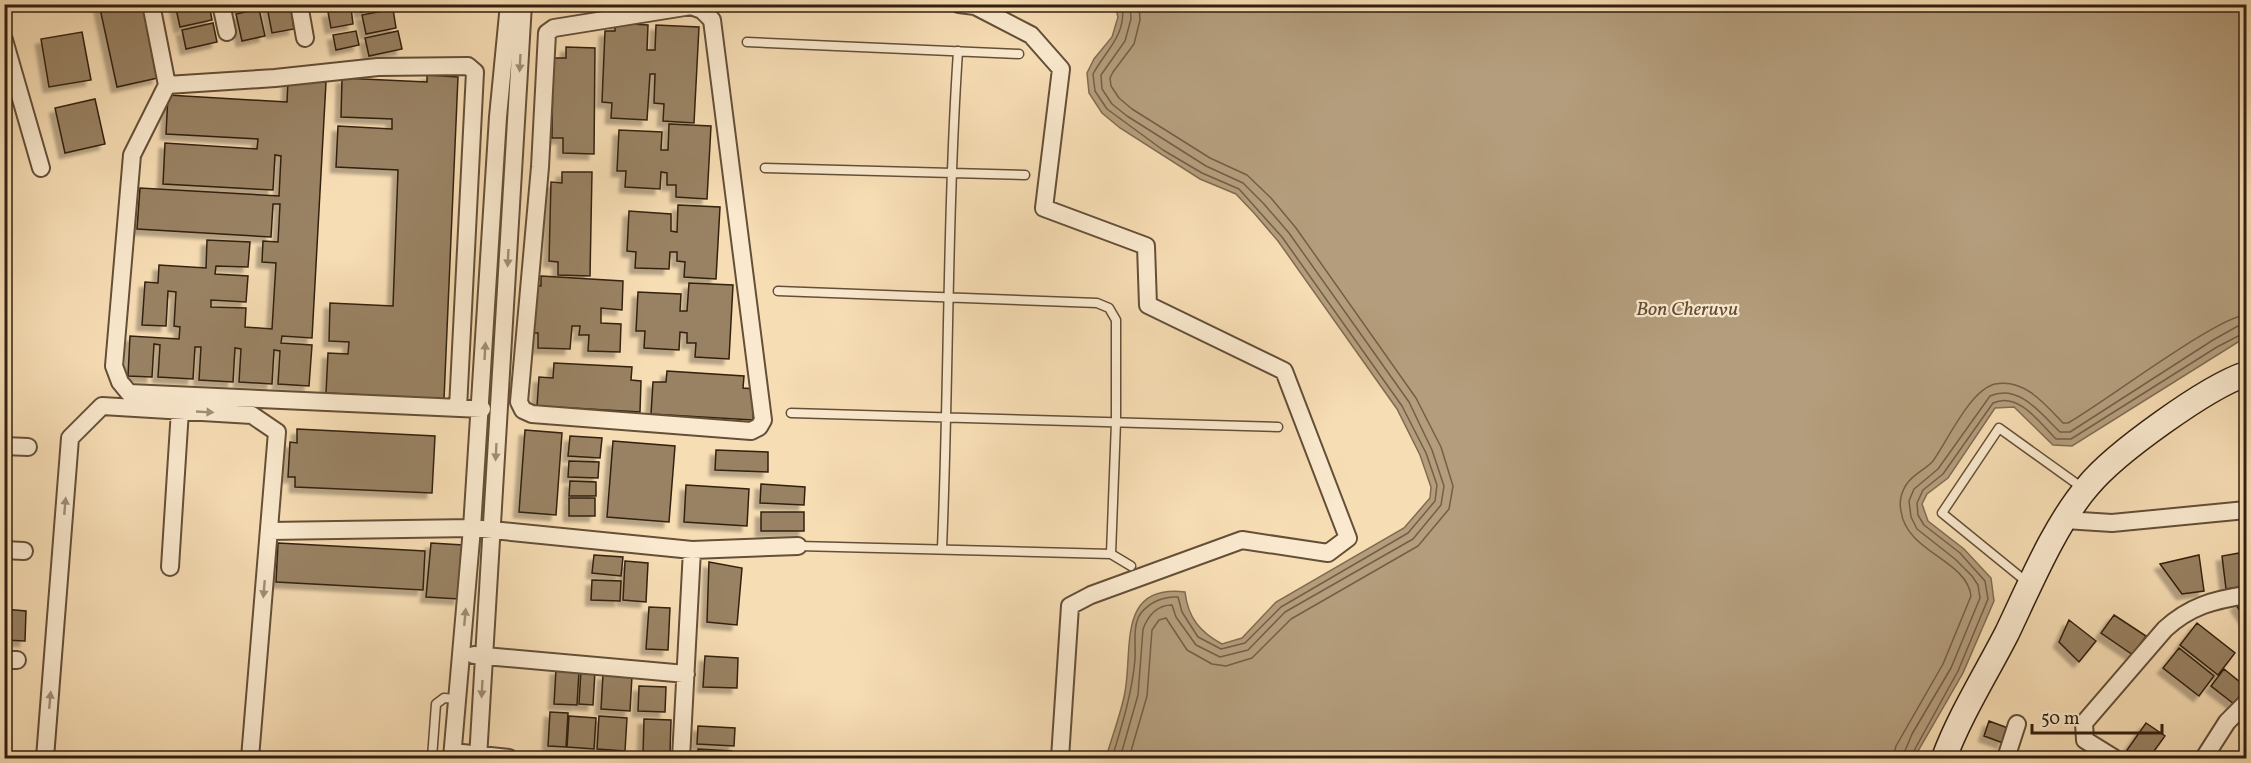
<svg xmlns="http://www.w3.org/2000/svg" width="2251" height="763" viewBox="0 0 2251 763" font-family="Vollkorn,serif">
  <defs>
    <filter id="shadow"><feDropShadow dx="-5.5" dy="5.5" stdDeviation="1.5" flood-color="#0004"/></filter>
  </defs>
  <rect width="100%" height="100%" fill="#f7ddb4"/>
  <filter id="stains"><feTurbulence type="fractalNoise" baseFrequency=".00333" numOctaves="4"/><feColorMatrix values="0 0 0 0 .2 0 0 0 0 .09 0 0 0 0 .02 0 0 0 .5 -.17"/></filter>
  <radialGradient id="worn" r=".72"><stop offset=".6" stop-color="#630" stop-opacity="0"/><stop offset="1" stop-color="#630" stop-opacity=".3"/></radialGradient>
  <path fill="#b49d7c" stroke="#806b50" stroke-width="1.5" d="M1115,5H2246V337L2072,446L2053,445L2014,407L1995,408L1948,478L1927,494L1922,504L1928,521L1964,549L1991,578L1994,601L1963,673L1914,758H1106C1112,736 1121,714 1125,692C1133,648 1117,584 1185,592C1188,618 1200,632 1222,644L1242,638L1276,602L1404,528L1430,498L1431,487L1420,455L1397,409L1278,241L1254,213L1236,194L1200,179L1120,128L1102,113L1089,93L1087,73L1094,59L1112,37L1118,17Z"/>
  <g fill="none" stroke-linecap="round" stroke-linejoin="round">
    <path stroke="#745e45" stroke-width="1.5" d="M1112,758C1122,725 1132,694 1135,659C1136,645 1132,625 1141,613C1150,602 1164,596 1178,597L1182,612L1198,637L1221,649L1245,643L1281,607L1408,533L1435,501L1437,485L1426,453L1402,406L1282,237L1239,189L1202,173L1163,150L1107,109L1095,91L1093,74C1106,50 1127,35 1122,4
      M1120,758L1138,695L1143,629C1148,616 1157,605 1172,605L1176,617L1196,645L1220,657L1248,650L1285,612L1413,539L1441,505L1444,486L1432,450L1409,402L1289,233L1264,204L1243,183L1206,166L1127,116L1112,104L1102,89L1101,75L1125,41L1131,19L1130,4
      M1129,758L1147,696L1152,630L1159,620L1166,618L1187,650L1212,664L1226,666L1252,658L1291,619L1418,546L1449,509L1453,486L1441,447L1416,398L1296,228L1271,198L1247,175L1210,158L1132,109L1119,98L1111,86L1110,78L1113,72L1134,44L1140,20L1139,4
      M1893,758L1896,746L1943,664L1971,596C1967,560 1906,552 1901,511C1899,502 1901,493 1906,485C1913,474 1925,470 1933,461C1948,440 1970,390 1995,384C2024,378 2045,404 2063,423H2068C2102,404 2218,316 2246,315
      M1902,758L1912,734L1951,668L1980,598L1978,585L1972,576L1955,559L1917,529L1911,517L1909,501L1914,489L1938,469L1990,396C2019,383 2041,414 2060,432H2070L2213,340L2238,326L2246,324
      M1910,758L1958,671L1988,599L1985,581L1960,553L1924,525L1918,515L1917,503L1923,490L1943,474L1993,403C2018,391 2040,423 2056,439H2071L2217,347L2246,332"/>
  </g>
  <path fill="#998264" stroke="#33200e" stroke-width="1.5" filter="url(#shadow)" d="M99,4H143L158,78L117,87Z
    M175,4H209L212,20L180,27Z
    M234,4H257V5L235,9Z
    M290,4L294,29L272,33L267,7Z
    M359,4H392L393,5L361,12Z
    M351,8L353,24L331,28L328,12Z
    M259,9L265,36L242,41L236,14Z
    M393,9L396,28L366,34L362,15Z
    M213,23L217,42L186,49L182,30Z
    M615,23L648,25L647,50H655L656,25L699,27L694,123L663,121L664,104L654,103L655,74H650L647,120L611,118L612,103L602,102L605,31H615Z
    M356,31L359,45L336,50L333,35Z
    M398,31L402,49L369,56L365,38Z
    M82,32L91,80L49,87L41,39Z
    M566,47L595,48L594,154L563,153V138H552L553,58H566Z
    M427,75L458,77L444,399L326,393L328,353L348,354L349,342L329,341L330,303L393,306L398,170L336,167L338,126L392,129V119L341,117L342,78L427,82Z
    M288,80L326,82L312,338L282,336L281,343L312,345L309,386L278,384L280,351L274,350L272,384L239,382L241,349L235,348L233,382L199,380L201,347H195L193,379L158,377L160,345L154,344L152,377L128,376L130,336L179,339L180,327L174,326L176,292L168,291L166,326L142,325L145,282L158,283L159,265L206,268L207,240L250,242L248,267L216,266L215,274L248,276L246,302L211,300V307L246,308L245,327L272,329L276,263L262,262L263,241L278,242L280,204H273L271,237L137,229L140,188L279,196L281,156L275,155L273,190L163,184L165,143L257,149L258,139L166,134L168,95L287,102Z
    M95,99L105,144L65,153L55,108Z
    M669,124L711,126L707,199L676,197V185H667V173L661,172L660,189L625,187L626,171H617L619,130L662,132L661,150H668Z
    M562,172H592L590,276L558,275V262L549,261L551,182L562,183Z
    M678,205L720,207L716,279L684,277L685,262L677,261V252H670L669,269L635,268L636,252L627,251L629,211L671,214V231L677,232Z
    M541,276L623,281L622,310L601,308V323L621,324L620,352L588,351L589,335H579L580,326H572L570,349L538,348V333H529L531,285L541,286Z
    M689,283L733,285L729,359L695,357L696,343H687V333L680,332L679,350L644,348L645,331H636L638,292L681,294L680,311H687Z
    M554,363L632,367L631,380L641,381L640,412L537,406L539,377L553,378Z
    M667,371L744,376L743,388L755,389L753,420L651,414L653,382H666Z
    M297,429L435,436L432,493L295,487V477H288L290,442L297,443Z
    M525,430L562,433L556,515L519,512Z
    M570,436L602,438L600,458L568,456Z
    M613,441L675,446L669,522L607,517Z
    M716,450L768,452V472L715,470Z
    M569,461L599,462L598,478L568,477Z
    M570,481L596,482V496H569Z
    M761,484L805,487L804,505L760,503Z
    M686,485L749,489L747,526L684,522Z
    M569,498H595V516H569Z
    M761,512H804V531H761Z
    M278,543L425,551L423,590L276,582Z
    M431,543L463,545L459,599L426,597Z
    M2245,552L2246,586L2226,589L2222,556Z
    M594,555L623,557L621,576L592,573Z
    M2199,555L2204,591L2182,594L2160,564Z
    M625,561L648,563L646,602L623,600Z
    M709,562L742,568L737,625L707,622Z
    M592,580L621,581L620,601L591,600Z
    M2246,598V620L2236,605Z
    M649,607L670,608L668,650L646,649Z
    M4,609L26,611L25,641L4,640Z
    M2114,615L2146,636L2133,655L2101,633Z
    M2069,620L2096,641L2079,662L2059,642Z
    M2197,623L2235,653L2218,675L2180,645Z
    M2179,648L2214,676L2199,696L2163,668Z
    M705,656L738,658L737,688L703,687Z
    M556,669L579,671L577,705L554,704Z
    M2224,669L2246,687L2234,704L2211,686Z
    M581,670L595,671L593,705L579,704Z
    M603,674L632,676L630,711L601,709Z
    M639,686L666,687L665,712L638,711Z
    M550,712L568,713L566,747L548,746Z
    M569,716L596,718L594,749L567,747Z
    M599,716L627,718L625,751L597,749Z
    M644,719L671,720L670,754L643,753Z
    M1989,721L2008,728L2003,743L1984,736Z
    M2146,723L2165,736L2149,758H2139L2127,750Z
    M698,726L735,728L734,746L697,744Z
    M698,749L732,751V758H697Z"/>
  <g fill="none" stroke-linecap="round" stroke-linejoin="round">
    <g stroke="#644f38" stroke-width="11">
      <path id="lane" d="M747,42L1019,54
        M4,94L9,89L7,77
        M765,168L1025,175
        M778,291L1097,303L1109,308L1116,320V422L1111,554
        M791,413L1278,427
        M798,546L1111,554L1131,566
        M942,548C949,382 947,217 958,51
        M2028,583L1942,513L1999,428L2084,489
        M432,758L436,704L444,698L457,699"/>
    </g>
    <g stroke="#644f38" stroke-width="20">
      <path id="street" d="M151,4L167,85
        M221,4L227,32
        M299,4L305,38
        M959,4L975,6L1031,35L1061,69L1044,208L1146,246L1148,305L1284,371L1348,538L1328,553L1242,540L1091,595L1070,606L1060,758
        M691,6L702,10L712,20L763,420L759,427L751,431L532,414L523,410L519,402L540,167L547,33L554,28Z
        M4,40L41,168
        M458,408L475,72L468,66L378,67L275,78L167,85L132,155L114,366L120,382L129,393L482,409
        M4,446L28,447
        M2065,520L2112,523L2246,510
        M269,531L472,528L692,550L798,546
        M4,550L24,551
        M170,567L180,410
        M474,655L686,674
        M4,660H17
        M453,752L509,758
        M45,758L70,438L102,406L252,415L277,432L250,758
        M452,758L472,528L498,117L509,4
        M478,758L523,4
        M681,758L692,550
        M2006,758L2017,724
        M2114,758L2085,740L2084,723L2165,629C2190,606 2214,600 2246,595
        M2204,758L2227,722L2246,703"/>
    </g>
    <g stroke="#33200e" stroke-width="27">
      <path id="secondary" d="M1944,758C1960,715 1986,674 2007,633C2029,587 2055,524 2088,486C2115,453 2207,387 2246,374"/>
    </g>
    <use href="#lane" stroke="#fae9ce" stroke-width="8"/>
    <use href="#street" stroke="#fae9ce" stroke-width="16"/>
    <use href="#secondary" stroke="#fae9ce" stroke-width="24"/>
  </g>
  <defs><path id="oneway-solid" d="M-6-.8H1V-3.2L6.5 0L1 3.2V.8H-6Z" transform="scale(1.5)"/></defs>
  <g fill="#a08f78">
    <use href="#oneway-solid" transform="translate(520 63) rotate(93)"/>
    <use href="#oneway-solid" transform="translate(508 258) rotate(93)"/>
    <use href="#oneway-solid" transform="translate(485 351) rotate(-87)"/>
    <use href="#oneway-solid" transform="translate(205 412) rotate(3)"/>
    <use href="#oneway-solid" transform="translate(496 452) rotate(93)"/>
    <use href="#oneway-solid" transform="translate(65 506) rotate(-85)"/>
    <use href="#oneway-solid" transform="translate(264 589) rotate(95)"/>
    <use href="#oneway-solid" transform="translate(465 617) rotate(-85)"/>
    <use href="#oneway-solid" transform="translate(482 689) rotate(93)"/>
    <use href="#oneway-solid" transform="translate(50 700) rotate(-85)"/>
  </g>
  <g text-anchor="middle" stroke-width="4.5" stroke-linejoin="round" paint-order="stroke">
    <g font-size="20" font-style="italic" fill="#604c34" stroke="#fae9ce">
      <text x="1687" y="315">Bon Cheruvu</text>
    </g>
  </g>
  <rect width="2251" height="763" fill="none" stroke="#f7ddb4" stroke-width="24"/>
  <rect x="6" y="6" width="2239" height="751" fill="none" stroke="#33200e" stroke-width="3"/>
  <rect x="12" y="12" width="2227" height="739" fill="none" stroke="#33200e" stroke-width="1.5"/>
  <path d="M2032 724v9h130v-9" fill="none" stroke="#33200e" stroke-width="3"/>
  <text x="2041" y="724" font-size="18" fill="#33200e" stroke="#fae9ce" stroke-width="4.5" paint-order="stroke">50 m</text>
  <rect width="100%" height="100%" filter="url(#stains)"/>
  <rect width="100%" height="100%" fill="url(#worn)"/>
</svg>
